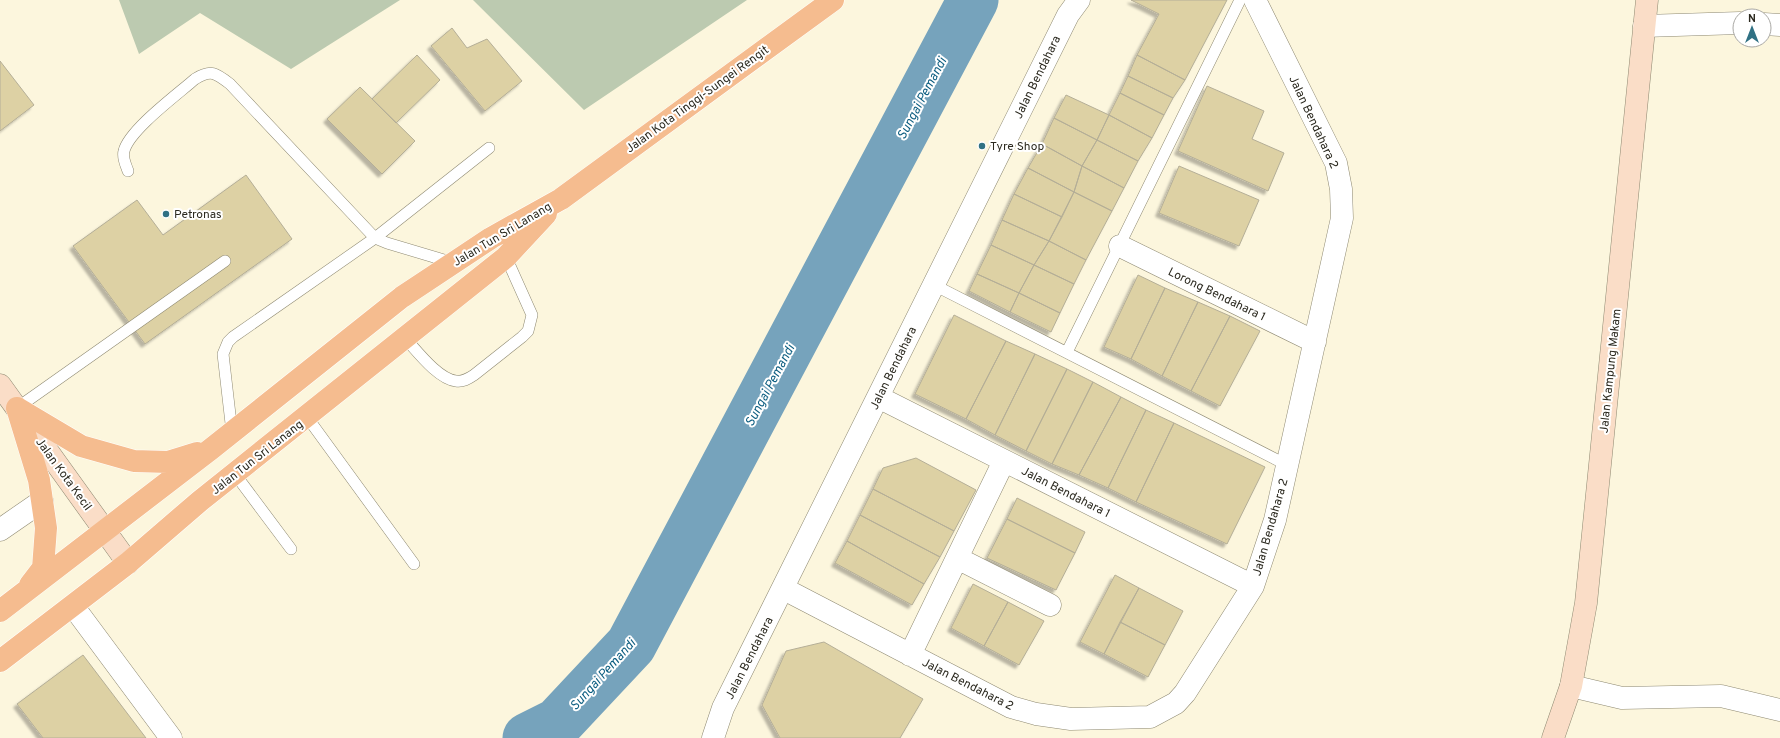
<svg xmlns="http://www.w3.org/2000/svg" width="1780" height="738" viewBox="0 0 1780 738" font-family="Overpass,sans-serif">
  <defs>
    <filter id="shadow"><feDropShadow dx="-3.5" dy="3.5" stdDeviation="1" flood-color="#0004"/></filter>
  </defs>
  <rect width="100%" height="100%" fill="#fcf6dd"/>
  <path fill="#bccab0" d="M119,0H400L291,69L200,13L139,54Z
    M473,0H747L584,110Z"/>
  <g fill="none" stroke-linecap="round" stroke-linejoin="round">
    <path stroke="#76a3bc" stroke-width="51" d="M528,738L558,723L631,645L973,0"/>
  </g>
  <path fill="#ddd1a4" stroke="#b4ae97" filter="url(#shadow)" d="M1131,0H1227L1185,80L1137,55L1159,14Z
    M452,28L467,48L487,39L522,81L485,111L431,46Z
    M417,55L440,80L396,123L372,99Z
    M1137,55L1185,80L1173,98L1128,76Z
    M0,61L34,105L0,131Z
    M1128,76L1173,98L1164,115L1120,93Z
    M1207,86L1264,111L1252,139L1284,153L1268,191L1178,151Z
    M360,87L415,141L382,174L327,119Z
    M1120,93L1164,115L1152,138L1109,115Z
    M1066,95L1109,115L1097,140L1054,118Z
    M1109,115L1152,138L1138,161L1097,140Z
    M1054,118L1097,140L1082,166L1042,144Z
    M1097,140L1138,161L1124,188L1082,166Z
    M1042,144L1082,166L1074,192L1028,168Z
    M1082,166L1124,188L1112,211L1074,192Z
    M1179,166L1259,200L1239,246L1159,213Z
    M1028,168L1074,192L1062,217L1014,194Z
    M246,175L292,239L145,344L73,246L137,200L163,235Z
    M1074,192L1112,211L1086,260L1049,241Z
    M1014,194L1062,217L1049,241L1002,220Z
    M1002,220L1049,241L1034,265L991,245Z
    M1049,241L1086,260L1074,284L1034,265Z
    M991,245L1034,265L1019,293L977,274Z
    M1034,265L1074,284L1060,313L1019,293Z
    M977,274L1019,293L1010,312L969,291Z
    M1138,275L1165,288L1131,359L1104,347Z
    M1165,288L1198,302L1162,376L1131,359Z
    M1019,293L1060,313L1051,332L1010,312Z
    M1198,302L1230,316L1191,391L1162,376Z
    M954,315L1006,341L966,419L915,394Z
    M1230,316L1260,331L1220,406L1191,391Z
    M1006,341L1035,354L995,435L966,419Z
    M1035,354L1067,369L1026,451L995,435Z
    M1067,369L1093,382L1052,464L1026,451Z
    M1093,382L1121,397L1079,475L1052,464Z
    M1121,397L1146,410L1108,488L1079,475Z
    M1146,410L1174,423L1136,502L1108,488Z
    M1174,423L1265,467L1227,544L1136,502Z
    M916,458L976,490L954,531L873,489L883,468Z
    M873,489L954,531L940,557L860,515Z
    M1017,498L1085,532L1075,553L1007,519Z
    M860,515L940,557L924,584L847,541Z
    M1007,519L1075,553L1056,590L987,558Z
    M847,541L924,584L912,605L835,563Z
    M1115,575L1139,588L1104,654L1080,642Z
    M973,584L1008,602L984,646L951,628Z
    M1139,588L1183,611L1165,645L1120,622Z
    M1008,602L1044,621L1019,665L984,646Z
    M1120,622L1165,645L1148,677L1104,654Z
    M824,642L923,699L900,738H780L762,705L786,651Z
    M83,655L146,738H43L17,704Z"/>
  <g fill="none" stroke-linecap="round" stroke-linejoin="round">
    <g stroke="#8e8972" stroke-width="12">
      <path id="lane" d="M128,171C126,165 122,158 124,151C129,130 178,94 195,79C211,69 216,73 230,84L375,238L489,148
        M934,285L1287,465
        M405,338C417,351 438,379 456,381C463,382 468,379 474,375L522,337L528,331L532,315L506,257
        M1067,352L1240,0
        M17,408L225,261
        M307,417L414,564
        M232,432L223,354L228,342L233,337L375,238L387,243L454,263
        M235,474L291,549"/>
    </g>
    <g stroke="#8e8972" stroke-width="23">
      <path id="street" d="M1764,24L1780,25
        M1644,26L1740,23
        M1120,246L1315,342
        M878,397L1253,586
        M0,530L42,501
        M957,558L1050,605
        M784,589L1011,707L1036,714L1071,719L1150,717L1176,703L1185,693L1253,586L1275,520L1342,218L1341,189L1336,163L1255,0
        M73,606L171,738
        M910,655L1004,461
        M1571,686L1622,698L1721,696L1780,710
        M713,738L723,708L1068,15L1079,0"/>
    </g>
    <g stroke="#8e8972" stroke-width="23">
      <path id="secondary" d="M0,385L128,563
        M1553,738L1571,686L1586,603L1647,0"/>
    </g>
    <g stroke="#fff" stroke-width="23">
      <path id="primary" d="M17,408L81,446L134,461L168,462L197,453
        M17,408L39,480L46,528L43,568L30,585
        M0,611L211,449L402,297L491,238L561,199L833,0
        M0,661L128,563L200,501L506,257L546,214"/>
    </g>
    <use href="#lane" stroke="#fff" stroke-width="11"/>
    <use href="#street" stroke="#fff" stroke-width="22"/>
    <use href="#secondary" stroke="#faddc7" stroke-width="22"/>
    <use href="#primary" stroke="#f5bc8f" stroke-width="22"/>
  </g>
  <g fill="#307184" stroke="#fff" stroke-width="1.5">
    <circle cx="982" cy="146" r="4"/>
    <circle cx="166" cy="214" r="4"/>
  </g>
  <g text-anchor="middle" stroke-width="4" stroke-linejoin="round" paint-order="stroke">
    <g font-size="12" fill="#2b291f" stroke="#fff">
      <text transform="translate(1037 77) rotate(-64)" y="4">Jalan Bendahara</text>
      <text transform="translate(697 99) rotate(-36)" y="4">Jalan Kota Tinggi-Sungei Rengit</text>
      <text transform="translate(1314 122) rotate(65)" y="4">Jalan Bendahara 2</text>
      <text transform="translate(502 234) rotate(-31)" y="4">Jalan Tun Sri Lanang</text>
      <text transform="translate(1217 294) rotate(26)" y="4">Lorong Bendahara 1</text>
      <text transform="translate(893 368) rotate(-64)" y="4">Jalan Bendahara</text>
      <text transform="translate(1610 371) rotate(-84)" y="4">Jalan Kampung Makam</text>
      <text transform="translate(257 457) rotate(-38)" y="4">Jalan Tun Sri Lanang</text>
      <text transform="translate(64 474) rotate(54)" y="4">Jalan Kota Kecil</text>
      <text transform="translate(1066 492) rotate(27)" y="4">Jalan Bendahara 1</text>
      <text transform="translate(1270 527) rotate(-74)" y="4">Jalan Bendahara 2</text>
      <text transform="translate(749 658) rotate(-63)" y="4">Jalan Bendahara</text>
      <text transform="translate(968 684) rotate(27)" y="4">Jalan Bendahara 2</text>
    </g>
    <g font-size="12" fill="#2b291f" stroke="#fff" text-anchor="start">
      <text x="990" y="150">Tyre Shop</text>
      <text x="174" y="218">Petronas</text>
    </g>
    <g font-size="13" font-style="italic" fill="#0d5e81" stroke="#fff">
      <text transform="translate(921 98) rotate(-62)" y="5">Sungai Pemandi</text>
      <text transform="translate(769 385) rotate(-62)" y="5">Sungai Pemandi</text>
      <text transform="translate(602 674) rotate(-48)" y="5">Sungai Pemandi</text>
    </g>
  </g>
  <g transform="translate(1752 28)"><circle r="19" fill="#ffffff" stroke="#aaa9a5"/>
  <path d="M0-3L7 15L0 10L-7 15Z" fill="#307184"/>
  <text y="-6" font-size="11" font-weight="bold" text-anchor="middle" fill="#2b291f">N</text>
  </g>
</svg>
